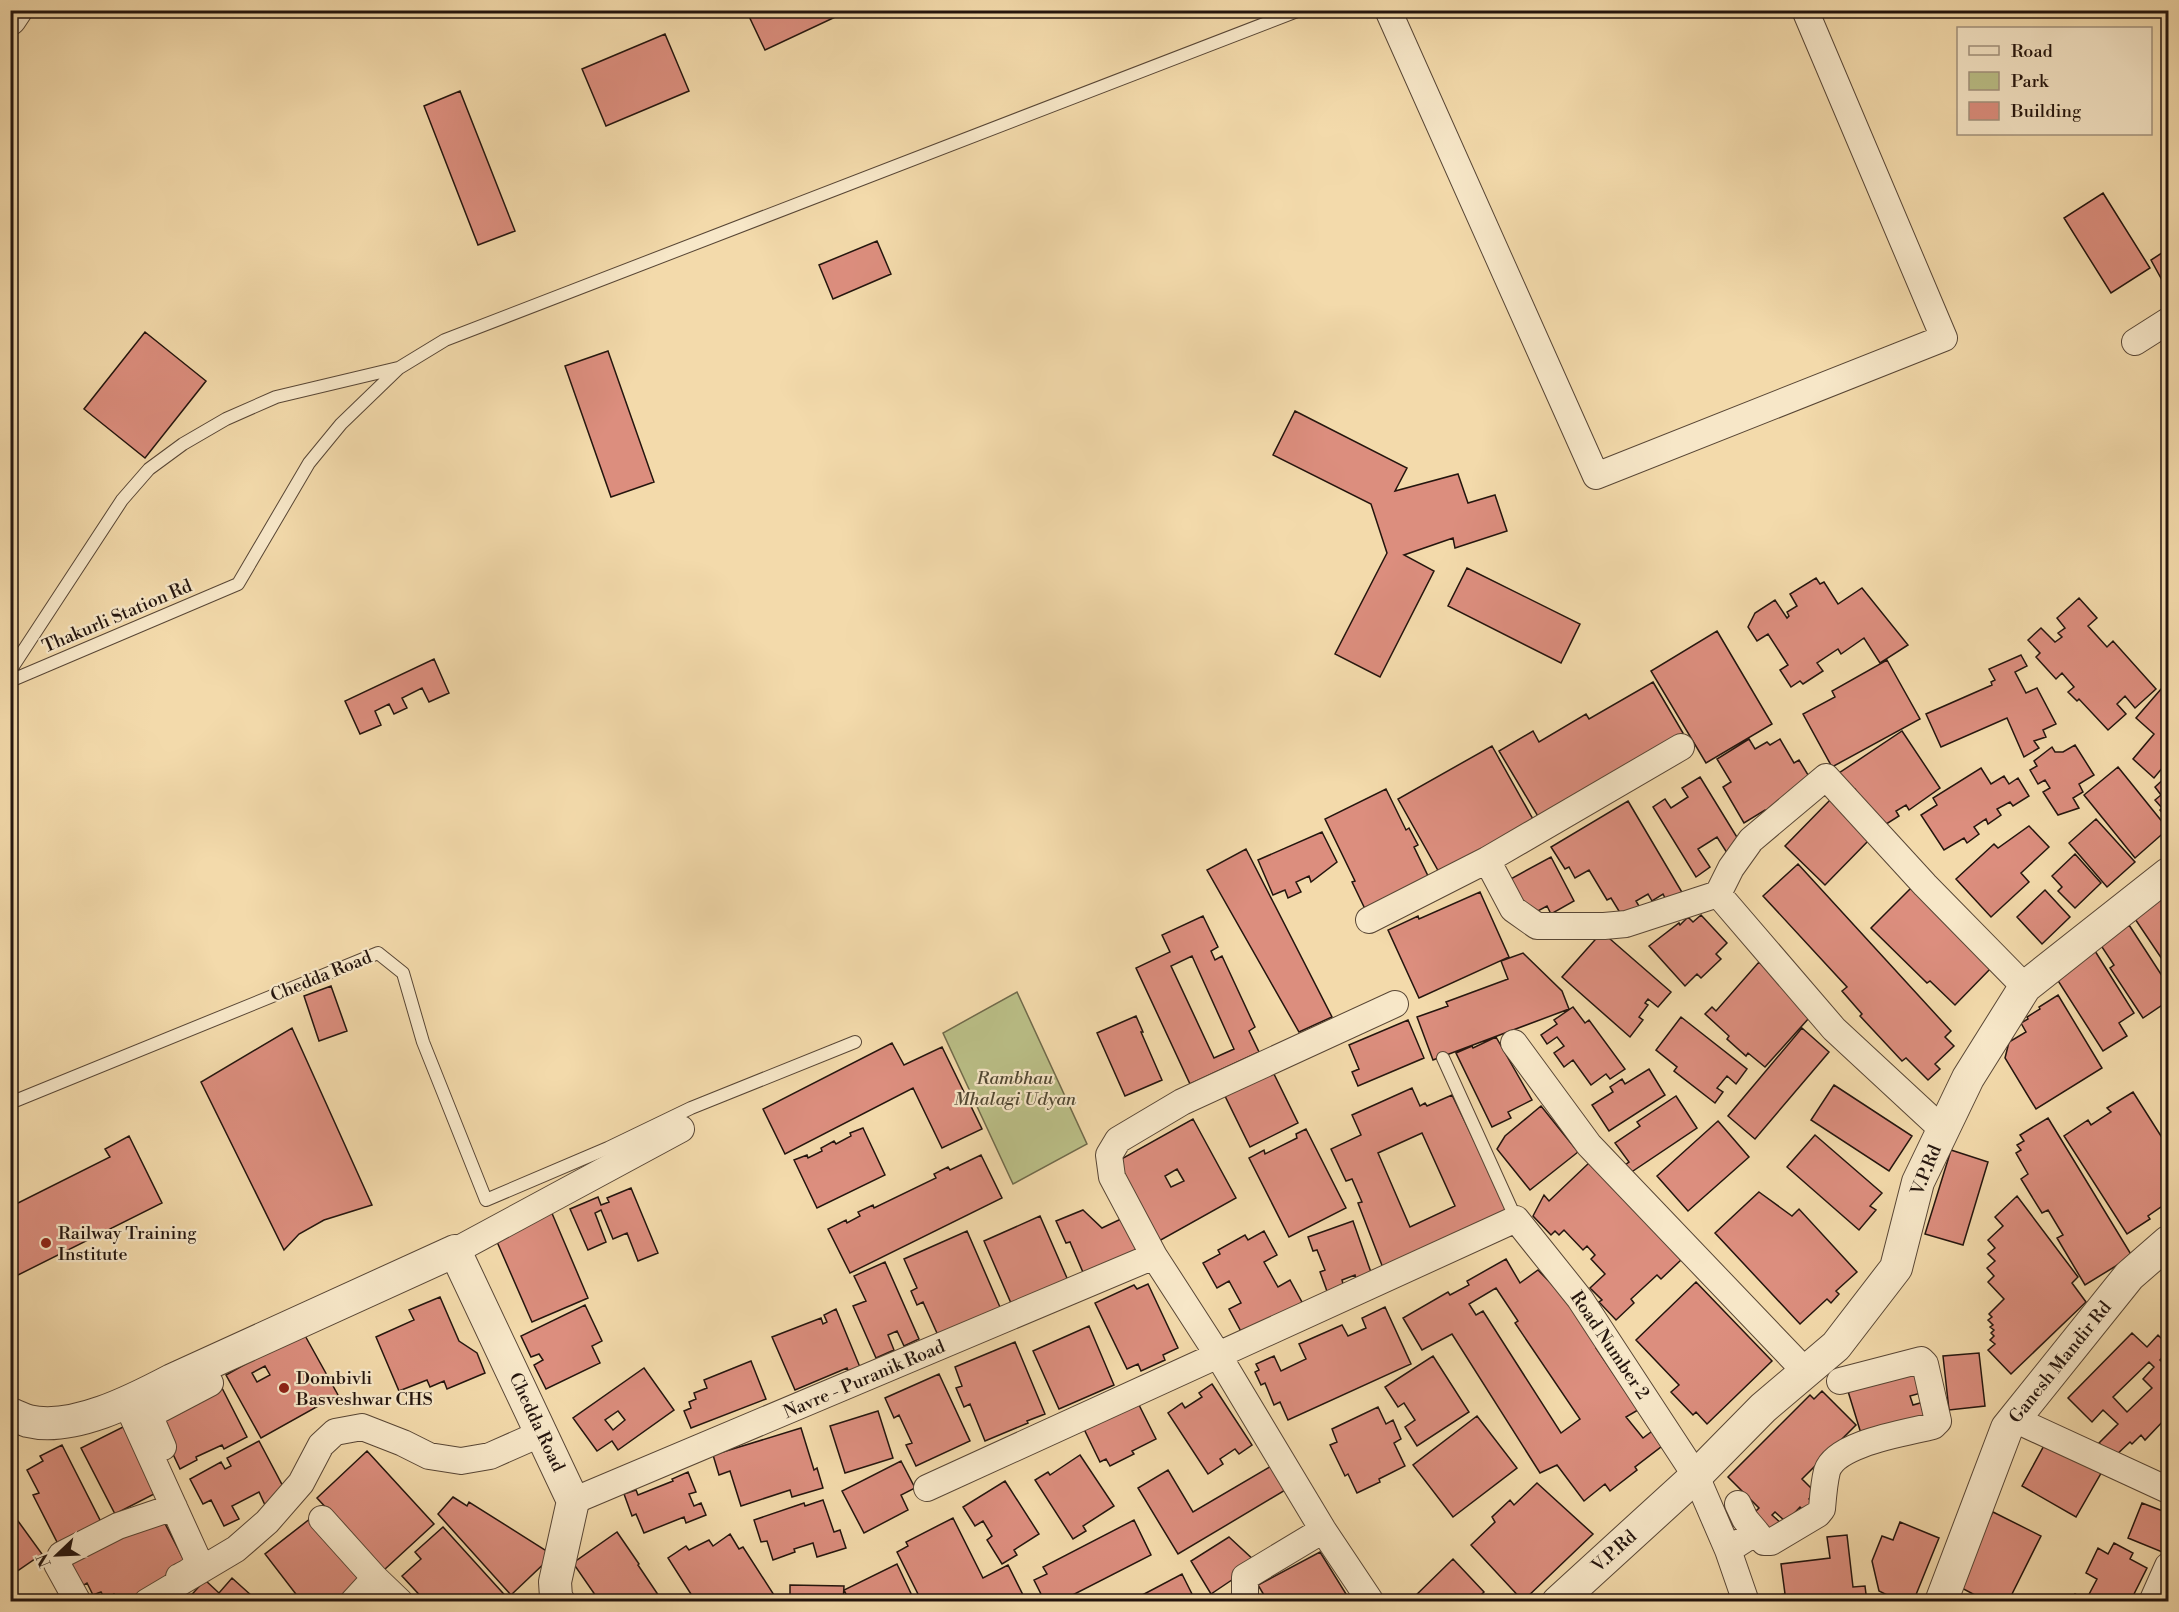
<svg xmlns="http://www.w3.org/2000/svg" width="2179" height="1612" viewBox="0 0 2179 1612" font-family="'Libre Bodoni',serif">
  <rect width="100%" height="100%" fill="#f3daab"/>
  <filter id="stains"><feTurbulence type="fractalNoise" baseFrequency=".00333" numOctaves="4"/><feColorMatrix values="0 0 0 0 .2 0 0 0 0 .09 0 0 0 0 .02 0 0 0 .5 -.17"/></filter>
  <radialGradient id="worn" r=".72"><stop offset=".6" stop-color="#630" stop-opacity="0"/><stop offset="1" stop-color="#630" stop-opacity=".3"/></radialGradient>
  <path fill="#bbc088" stroke="#706a4b" stroke-width="1.5" d="M1017,992L1087,1144L1013,1184L943,1033Z"/>
  <path fill="#dc8e7e" stroke="#24150e" stroke-width="1.5" fill-rule="evenodd" d="M746,10H846V12L765,50Z
    M665,34L689,91L606,126L582,69Z
    M460,91L515,231L478,245L424,106Z
    M2103,193L2150,268L2111,293L2064,218Z
    M877,241L891,274L833,299L819,265Z
    M2168,249V291L2151,260Z
    M145,332L206,381L145,458L84,409Z
    M608,351L654,482L611,497L565,366Z
    M1295,411L1407,468L1395,491L1458,474L1468,503L1495,495L1507,531L1455,548L1453,538L1404,555L1434,571L1380,677L1335,654L1387,553L1371,504L1273,455Z
    M1467,568L1580,624L1561,663L1448,606Z
    M1816,578L1820,584L1824,582L1838,604L1862,588L1908,645L1880,663L1864,638L1841,654L1838,649L1817,663L1823,671L1803,684L1800,681L1791,687L1780,670L1788,665L1768,634L1757,641L1748,627L1755,613L1775,600L1787,618L1789,616L1787,612L1797,606L1790,594Z
    M2079,598L2097,618L2088,626L2107,647L2113,641L2156,689L2135,708L2125,696L2117,704L2126,714L2108,730L2079,699L2077,701L2068,692L2074,687L2062,673L2056,679L2036,657L2040,653L2028,640L2041,628L2055,642L2062,637L2058,633L2065,628L2057,618Z
    M1717,631L1772,724L1706,763L1651,671Z
    M2021,655L2027,666L2015,672L2026,693L2037,688L2056,724L2043,730L2046,737L2034,741L2039,748L2024,757L2007,718L1941,747L1926,714L1992,685L1991,682L1995,680L1989,669Z
    M434,659L449,693L429,702L422,688L402,698L407,708L394,714L389,704L375,711L381,725L360,734L345,701Z
    M1887,660L1920,719L1832,767L1803,714L1835,697L1832,691Z
    M2168,681V761L2154,778L2133,759L2154,734L2136,718Z
    M1653,682L1683,733L1539,818L1499,751L1533,731L1539,742L1586,714L1589,719Z
    M1902,731L1940,788L1909,810L1906,805L1896,811L1899,816L1880,828L1855,789L1852,791L1839,773Z
    M1749,739L1755,749L1767,742L1770,745L1780,739L1794,763L1799,760L1813,783L1768,816L1765,810L1744,823L1723,787L1731,782L1717,759Z
    M2075,745L2094,775L2079,784L2083,792L2073,798L2079,808L2058,815L2043,792L2050,788L2045,780L2038,784L2030,770L2037,766L2034,761L2052,747L2055,752H2063Z
    M1492,746L1534,821L1440,874L1398,799Z
    M2118,767L2168,829L2135,858L2084,795Z
    M1981,768L1991,784L2004,776L2009,784L2018,778L2029,796L2013,806L2010,802L1997,809L2001,815L1988,824L1986,819L1974,827L1979,834L1967,843L1964,838L1944,850L1921,815L1937,805L1933,798Z
    M2168,775V820L2160,810L2162,808L2155,800L2161,795L2155,787Z
    M1700,777L1743,847L1729,856L1717,837L1698,849L1710,867L1696,877L1653,807L1665,799L1671,808L1688,797L1682,788Z
    M1386,789L1406,830L1409,828L1418,845L1414,847L1430,880L1366,911L1352,882L1355,881L1325,819Z
    M1831,799L1871,838L1825,885L1785,846Z
    M1628,801L1683,894L1668,904L1663,894L1652,901L1648,894L1636,901L1639,906L1622,916L1611,898L1607,900L1589,870L1575,878L1569,867L1565,869L1551,847Z
    M2096,819L2135,862L2107,887L2069,843Z
    M2029,826L2049,847L2021,873L2029,882L1991,917L1956,879L1994,844L1998,848Z
    M1322,832L1337,862L1311,882L1309,876L1296,882L1301,892L1288,898L1285,890L1273,895L1258,860Z
    M1246,849L1332,1017L1299,1032L1207,870Z
    M2075,854L2101,883L2075,908L2058,891L2062,887L2052,876Z
    M1551,857L1574,901L1551,914L1547,906L1536,912L1518,902L1507,881Z
    M1798,864L1951,1031L1945,1037L1954,1046L1935,1064L1940,1069L1928,1080L1906,1058L1902,1061L1860,1016L1862,1014L1842,991L1847,987L1763,896Z
    M2168,883V968L2129,910Z
    M1911,888L1992,967L1955,1005L1930,981L1927,983L1871,928Z
    M2045,890L2070,917L2042,944L2017,917Z
    M1480,892L1509,957L1419,998L1388,930L1418,916L1419,919Z
    M1701,915L1727,943L1716,954L1721,959L1701,978L1697,974L1685,986L1649,946L1679,923L1680,925L1688,917L1693,922Z
    M1203,916L1218,947L1211,951L1215,960L1222,956L1255,1027L1249,1031L1259,1052L1190,1084L1136,968L1170,952L1162,935ZM1192,956L1234,1049L1214,1058L1171,966Z
    M2129,925L2168,985V1001L2143,1018L2110,968L2114,965L2100,944Z
    M1602,932L1671,992L1658,1007L1648,999L1645,1003L1648,1005L1639,1017L1643,1020L1630,1037L1562,977Z
    M2095,951L2134,1013L2119,1023L2127,1036L2103,1051L2055,976Z
    M1523,953L1562,991L1569,1009L1433,1060L1417,1017L1448,1006L1446,1002L1508,979L1501,961Z
    M1759,962L1806,1006L1802,1011L1809,1018L1765,1067L1748,1053L1746,1056L1727,1039L1729,1036L1705,1014L1712,1007L1716,1011Z
    M331,986L347,1031L319,1041L304,996Z
    M2058,995L2102,1068L2036,1109L2005,1058L2009,1042L2026,1032L2021,1023L2028,1019L2027,1017L2040,1009L2039,1007Z
    M1573,1007L1585,1023L1589,1020L1625,1069L1610,1079L1606,1074L1591,1085L1573,1060L1564,1067L1554,1053L1564,1046L1557,1037L1547,1044L1541,1035L1557,1024L1554,1020Z
    M1136,1016L1143,1032H1141L1162,1080L1125,1096L1097,1033Z
    M1681,1017L1747,1069L1736,1084L1727,1076L1717,1088L1723,1092L1715,1103L1674,1071L1677,1067L1656,1050Z
    M1408,1020L1424,1058L1358,1086L1352,1072L1359,1069L1349,1045Z
    M292,1028L372,1205L324,1220L299,1234L284,1250L201,1082Z
    M1802,1028L1829,1052L1755,1139L1728,1116Z
    M1496,1037L1532,1100L1508,1112L1511,1118L1492,1127L1456,1053L1472,1046L1473,1048Z
    M892,1043L904,1065L942,1047L982,1129L942,1148L913,1088L785,1154L763,1109Z
    M1649,1069L1665,1095L1609,1131L1592,1105L1613,1092L1610,1087L1622,1079L1625,1084Z
    M1272,1070L1298,1123L1250,1147L1224,1094Z
    M1834,1085L1912,1136L1889,1171L1811,1120Z
    M1412,1088L1420,1106L1425,1103L1427,1106L1452,1095L1510,1215L1383,1268L1358,1203L1362,1202L1352,1179L1346,1181L1331,1149L1361,1135L1352,1115ZM1422,1133L1455,1206L1410,1227L1378,1153Z
    M2133,1092L2168,1147V1202L2148,1216L2150,1219L2127,1234L2064,1136L2088,1120L2091,1125L2111,1112L2107,1108Z
    M1676,1096L1697,1128L1630,1173L1625,1165L1629,1162L1615,1143L1640,1126L1637,1122Z
    M1541,1106L1578,1152L1530,1190L1497,1149L1505,1136Z
    M2048,1118L2132,1256L2085,1285L2057,1238L2063,1235L2048,1210L2042,1213L2021,1179L2028,1174L2016,1153L2021,1150L2017,1145L2024,1141L2020,1135Z
    M1193,1119L1236,1198L1159,1241L1116,1162ZM1177,1169L1184,1181L1171,1187L1165,1176Z
    M1718,1121L1749,1157L1688,1211L1657,1176Z
    M863,1128L885,1175L817,1208L794,1160L807,1155L808,1158L822,1151L821,1148L834,1141L836,1144L851,1136L850,1133Z
    M1306,1129L1346,1208L1289,1237L1249,1158L1264,1150L1265,1154L1297,1138L1296,1134Z
    M1815,1135L1882,1193L1870,1206L1876,1210L1859,1230L1787,1167Z
    M129,1136L162,1203L10,1279V1207L110,1157L105,1149Z
    M1951,1150L1988,1162L1963,1245L1925,1234Z
    M981,1155L1002,1198L850,1273L828,1229L846,1220L847,1223L860,1216L858,1212L873,1205L874,1208L936,1178L934,1174L948,1167L950,1170Z
    M1590,1162L1681,1260L1661,1279L1657,1275L1631,1299L1634,1303L1616,1320L1599,1302L1602,1300L1590,1288L1605,1274L1591,1259L1595,1255L1587,1246L1583,1250L1564,1230L1559,1235L1555,1231L1551,1235L1533,1216L1544,1195L1549,1201Z
    M631,1188L658,1253L638,1261L627,1233L613,1239L601,1210L595,1213L606,1242L588,1250L570,1209L598,1197L601,1205L609,1202L607,1198Z
    M1759,1192L1792,1216L1799,1209L1857,1272L1836,1291L1839,1294L1831,1303L1827,1299L1800,1324L1715,1233Z
    M2017,1196L2078,1277L2072,1283L2086,1302L2011,1374L1988,1350L1995,1344L1990,1340L1994,1336L1991,1333L1994,1330L1990,1327L1993,1325L1988,1320L1992,1317L1989,1314L2004,1299L1988,1282L1994,1276L1987,1268L1995,1261L1988,1254L1995,1248L1988,1240L2003,1226L1995,1217Z
    M1083,1210L1102,1228L1123,1218L1139,1253L1085,1277L1070,1242L1066,1243L1056,1221Z
    M551,1211L588,1298L532,1322L494,1235Z
    M1040,1216L1070,1285L1014,1310L984,1241Z
    M1353,1221L1373,1278L1357,1283L1355,1275L1342,1280L1344,1288L1328,1294L1320,1272L1325,1270L1317,1250L1313,1251L1308,1237Z
    M967,1231L1003,1314L941,1342L923,1302L917,1305L911,1291L917,1288L904,1259Z
    M1264,1231L1277,1255L1264,1262L1278,1287L1290,1280L1303,1304L1244,1337L1229,1309L1241,1303L1229,1281L1217,1288L1203,1263L1220,1254L1218,1250L1245,1235L1248,1240Z
    M1506,1259L1520,1283L1538,1270L1568,1301L1598,1345L1596,1348L1638,1410L1626,1417L1643,1438L1655,1429L1666,1443L1635,1467L1637,1470L1610,1491L1605,1484L1584,1501L1557,1465L1540,1473L1452,1334L1422,1350L1403,1318L1448,1292L1450,1295L1469,1285L1467,1281ZM1496,1288L1518,1321L1515,1323L1580,1419L1561,1433L1483,1311L1476,1315L1469,1304Z
    M885,1262L919,1339L904,1346L897,1331L888,1335L894,1350L876,1358L853,1306L866,1301L854,1276Z
    M1696,1282L1772,1361L1707,1424L1696,1412L1693,1415L1671,1392L1679,1385L1636,1340Z
    M1148,1284L1178,1348L1163,1355L1165,1360L1141,1371L1138,1364L1127,1369L1095,1303L1134,1285L1137,1289Z
    M440,1297L459,1341L477,1353L485,1373L447,1389L444,1381L430,1387L427,1380L399,1391L376,1337L414,1320L409,1310Z
    M585,1305L602,1341L592,1346L600,1363L546,1389L534,1365L543,1360L539,1354L531,1357L521,1336Z
    M1385,1307L1411,1364L1288,1420L1280,1402L1274,1405L1265,1383L1261,1385L1255,1372L1259,1370L1256,1364L1274,1356L1281,1371L1306,1359L1299,1344L1342,1325L1348,1336L1366,1328L1362,1318Z
    M836,1309L862,1372L851,1377L847,1368L795,1390L772,1337L821,1318L823,1324L827,1322L824,1315Z
    M1089,1326L1114,1385L1059,1409L1033,1351Z
    M303,1332L338,1395L261,1438L226,1375ZM265,1366L270,1375L257,1382L252,1373Z
    M2132,1333L2147,1347L2158,1335L2168,1345V1351L2160,1360L2168,1368V1416L2145,1440L2141,1435L2132,1444L2130,1442L2114,1457L2099,1443L2118,1424L2103,1410L2092,1422L2068,1398ZM2149,1362L2154,1367L2143,1379L2152,1388L2127,1412L2113,1397Z
    M1015,1342L1045,1414L1027,1421L1028,1423L985,1441L970,1404L964,1407L956,1388L962,1386L955,1367Z
    M1979,1353L1985,1406L1949,1410L1943,1356Z
    M1433,1356L1469,1412L1417,1446L1405,1427L1415,1420L1404,1403L1398,1407L1385,1387Z
    M751,1361L766,1399L691,1428L684,1411L691,1408L689,1402L696,1399L694,1393L707,1388L704,1380Z
    M1920,1366L1928,1391L1910,1396L1913,1405L1927,1401L1933,1418L1863,1440L1847,1388Z
    M644,1368L674,1410L618,1450L612,1441L597,1451L573,1418ZM618,1411L625,1420L613,1430L605,1420Z
    M939,1374L970,1441L916,1466L906,1445L912,1443L899,1415L894,1418L885,1398Z
    M1212,1384L1252,1445L1239,1454L1235,1449L1220,1459L1223,1464L1208,1474L1168,1413L1182,1403L1185,1408L1202,1397L1199,1393Z
    M222,1388L247,1437L224,1449L222,1445L196,1457L197,1460L180,1469L156,1418Z
    M1822,1391L1856,1425L1802,1479L1815,1492L1809,1499L1818,1507L1809,1516L1800,1507L1786,1522L1775,1512L1772,1515L1783,1525L1771,1537L1750,1517L1759,1508L1728,1477L1810,1395L1814,1399Z
    M1137,1401L1156,1439L1132,1451L1134,1454L1110,1466L1106,1459L1100,1462L1083,1427Z
    M1378,1407L1386,1424L1393,1420L1401,1439L1394,1443L1405,1466L1379,1479L1380,1482L1357,1493L1348,1474L1345,1476L1330,1445L1337,1442L1332,1429Z
    M878,1411L893,1458L845,1473L830,1426Z
    M1477,1416L1517,1468L1453,1517L1413,1465Z
    M127,1425L160,1491L115,1514L81,1448Z
    M801,1428L814,1470L817,1468L823,1488L792,1497L790,1490L741,1506L730,1471L719,1475L713,1455Z
    M259,1441L287,1494L265,1505L259,1492L232,1506L239,1519L224,1526L211,1500L203,1504L190,1479L221,1462L225,1469L231,1466L227,1458Z
    M2046,1442L2104,1468L2076,1517L2022,1486Z
    M62,1445L101,1522L58,1544L33,1495L39,1493L27,1470L43,1461L40,1456Z
    M367,1451L434,1524L384,1570L317,1498Z
    M1080,1455L1114,1506L1083,1526L1086,1531L1073,1539L1035,1480L1048,1472L1050,1475Z
    M901,1461L915,1488L901,1495L908,1510L864,1533L842,1491Z
    M1273,1465L1287,1489L1178,1554L1138,1488L1168,1470L1193,1512Z
    M688,1472L696,1492L689,1494L694,1506L701,1503L706,1515L686,1523L684,1517L644,1533L636,1514L632,1516L624,1494L636,1490L638,1495L673,1481L672,1479Z
    M1005,1481L1039,1534L1014,1550L1017,1555L1002,1564L987,1540L992,1536L983,1521L975,1526L963,1507Z
    M1537,1483L1593,1534L1523,1601L1471,1545L1495,1522L1492,1517L1510,1500L1514,1505Z
    M453,1497L467,1506L469,1502L553,1555L511,1595L438,1514Z
    M823,1500L834,1532L840,1530L846,1548L817,1557L813,1543L794,1549L795,1552L773,1560L767,1541L761,1542L754,1520L804,1503L805,1506Z
    M2142,1503L2168,1513L2167,1554L2128,1538Z
    M10,1510L42,1554L10,1576Z
    M1993,1512L2041,1536L2008,1602H1988L1956,1585Z
    M160,1514L188,1568L127,1600L125,1596L117,1600L114,1594L105,1599L101,1592L93,1595L87,1583L79,1588L63,1563Z
    M311,1518L361,1582L336,1602H302L265,1554Z
    M953,1518L983,1578L1008,1565L1024,1597L1015,1602H922L897,1552L908,1546L906,1542Z
    M1134,1520L1151,1555L1059,1602H1045L1034,1580L1047,1574L1043,1567Z
    M1900,1522L1939,1538L1913,1602H1901L1879,1591L1872,1561L1882,1536L1893,1540Z
    M443,1527L511,1602H426L402,1576L421,1559L415,1552Z
    M617,1532L639,1564L638,1565L663,1602H600L573,1563Z
    M730,1534L739,1549L743,1547L774,1595L764,1602H696L668,1558L686,1546L689,1550L709,1540L713,1546Z
    M1847,1535L1853,1587L1865,1586L1867,1602H1780L1779,1595L1785,1594L1781,1564L1830,1558L1827,1537Z
    M1229,1537L1257,1563L1211,1594L1191,1561Z
    M2114,1543L2133,1553L2130,1559L2147,1568L2130,1602H2071L2075,1594L2086,1600L2097,1579L2086,1573L2098,1548L2108,1554Z
    M1320,1552L1351,1602H1268L1258,1585Z
    M1453,1559L1484,1592L1474,1602H1409Z
    M897,1564L915,1602H850L844,1590Z
    M1182,1574L1196,1602H1129Z
    M232,1578L252,1596L247,1602H185L205,1580L219,1593Z
    M790,1585L844,1586L843,1602H790Z"/>
  <g fill="none" stroke-linecap="round" stroke-linejoin="round">
    <g stroke="#584635" stroke-width="14">
      <path id="service" d="M10,671L122,500L149,469L183,444L226,419L276,397L398,368
        M10,681L238,584L309,463L341,424L399,368L445,340L1300,10
        M1443,1058L1516,1219
        M10,1103L378,953L403,973L423,1042L486,1200L608,1148L691,1108L855,1042"/>
    </g>
    <g stroke="#584635" stroke-width="28">
      <path id="minor" d="M1388,10L1596,476L1944,338L1805,10
        M2135,342L2168,321
        M1487,860L1513,909L1537,926H1604L1626,924L1718,894L1834,1029L1943,1130
        M1718,894L1731,868L1751,840L1826,777L1925,885L2025,987
        M1369,920L1487,860L1681,747
        M1514,1043L1589,1145L1806,1372
        M455,1251L681,1129
        M127,1404L197,1558C196,1569 189,1572 179,1577
        M2014,1419L2168,1490
        M163,1447L151,1419L153,1413L210,1383
        M927,1488L1516,1219L1580,1299L1696,1476L1728,1550L1746,1602
        M573,1501L1154,1256
        M1738,1504L1745,1519L1756,1532
        M322,1519L375,1578
        M1728,1550L1756,1532L1764,1542H1771L1818,1514L1822,1509C1823,1497 1824,1483 1827,1471C1836,1443 1906,1433 1933,1426L1938,1421L1925,1364L1921,1360L1840,1381
        M78,1602L57,1564L61,1555L118,1526L174,1507
        M147,1602L236,1549L267,1522L301,1483L321,1445L335,1432L362,1427L403,1443L429,1456L461,1461L490,1456L542,1433
        M353,1602L375,1578L400,1602
        M1245,1602V1577L1323,1530
        M1371,1602L1323,1530L1218,1355L1154,1256L1112,1177L1109,1155L1118,1140L1182,1102L1395,1004
        M2152,1602L2168,1566"/>
    </g>
    <g stroke="#584635" stroke-width="34">
      <path id="tertiary" d="M10,19L16,10
        M10,1414C16,1416 22,1419 28,1421C72,1432 134,1400 172,1380L455,1251L573,1501L555,1582L556,1597L559,1602
        M1558,1602L1696,1476L1763,1408L1836,1346L1896,1268L1918,1182L1968,1078L2025,987L2168,874
        M1941,1602L2007,1428L2129,1276L2168,1242"/>
    </g>
    <use href="#service" stroke="#f7e7c8" stroke-width="12"/>
    <use href="#minor" stroke="#f7e7c8" stroke-width="26"/>
    <use href="#tertiary" stroke="#f7e7c8" stroke-width="32"/>
  </g>
  <g fill="#8f2418" stroke="#f7e7c8" stroke-width="2">
    <circle cx="46" cy="1243" r="6"/>
    <circle cx="284" cy="1388" r="6"/>
  </g>
  <g text-anchor="middle" stroke-width="4.5" stroke-linejoin="round" paint-order="stroke">
    <g font-size="18" fill="#24150e" stroke="#f7e7c8">
      <text transform="translate(117 616) rotate(-23)" y="6">Thakurli Station Rd</text>
      <text transform="translate(321 976) rotate(-22)" y="6">Chedda Road</text>
      <text transform="translate(1926 1170) rotate(-68)" y="6">V.P.Rd</text>
      <text transform="translate(1610 1345) rotate(56)" y="6">Road Number 2</text>
      <text transform="translate(2060 1362) rotate(-51)" y="6">Ganesh Mandir Rd</text>
      <text transform="translate(864 1379) rotate(-23)" y="6">Navre - Puranik Road</text>
      <text transform="translate(537 1422) rotate(65)" y="6">Chedda Road</text>
      <text transform="translate(1614 1551) rotate(-42)" y="6">V.P.Rd</text>
    </g>
    <g font-size="18" font-style="italic" fill="#514833" stroke="#f7e7c8">
      <text x="1015" y="1084">Rambhau<tspan x="1015" dy="21">Mhalagi Udyan</tspan></text>
    </g>
    <g font-size="18" fill="#24150e" stroke="#f7e7c8" text-anchor="start">
      <text x="58" y="1239">Railway Training<tspan x="58" dy="21">Institute</tspan></text>
      <text x="296" y="1384">Dombivli<tspan x="296" dy="21">Basveshwar CHS</tspan></text>
    </g>
  </g>
  <rect width="2179" height="1612" fill="none" stroke="#f3daab" stroke-width="36"/>
  <rect x="12" y="12" width="2155" height="1588" fill="none" stroke="#24150e" stroke-width="3"/>
  <rect x="18" y="18" width="2143" height="1576" fill="none" stroke="#24150e" stroke-width="1.5"/>
  <rect x="1957" y="27" width="195" height="108" fill="#f7e7c8" stroke="#a3937e" stroke-width="1.5"/>
  <rect x="1969" y="46" width="30" height="9" fill="#f7e7c8" stroke="#a3937e" stroke-width="1.5"/>
  <text x="2011" y="57" font-size="18" fill="#24150e">Road</text>
  <rect x="1969" y="72" width="30" height="18" fill="#bbc088" stroke="#a3937e" stroke-width="1.5"/>
  <text x="2011" y="87" font-size="18" fill="#24150e">Park</text>
  <rect x="1969" y="102" width="30" height="18" fill="#dc8e7e" stroke="#a3937e" stroke-width="1.5"/>
  <text x="2011" y="117" font-size="18" fill="#24150e">Building</text>
  <g transform="translate(57 1555) rotate(247)" stroke="#f7e7c8" stroke-width="4.5" paint-order="stroke">
  <path d="M0-4.5L10 22L0 15L-10 22Z" fill="#24150e"/>
  <text y="-9" font-size="16" font-weight="bold" text-anchor="middle" fill="#24150e">N</text>
  </g>
  <rect width="100%" height="100%" filter="url(#stains)"/>
  <rect width="100%" height="100%" fill="url(#worn)"/>
</svg>
